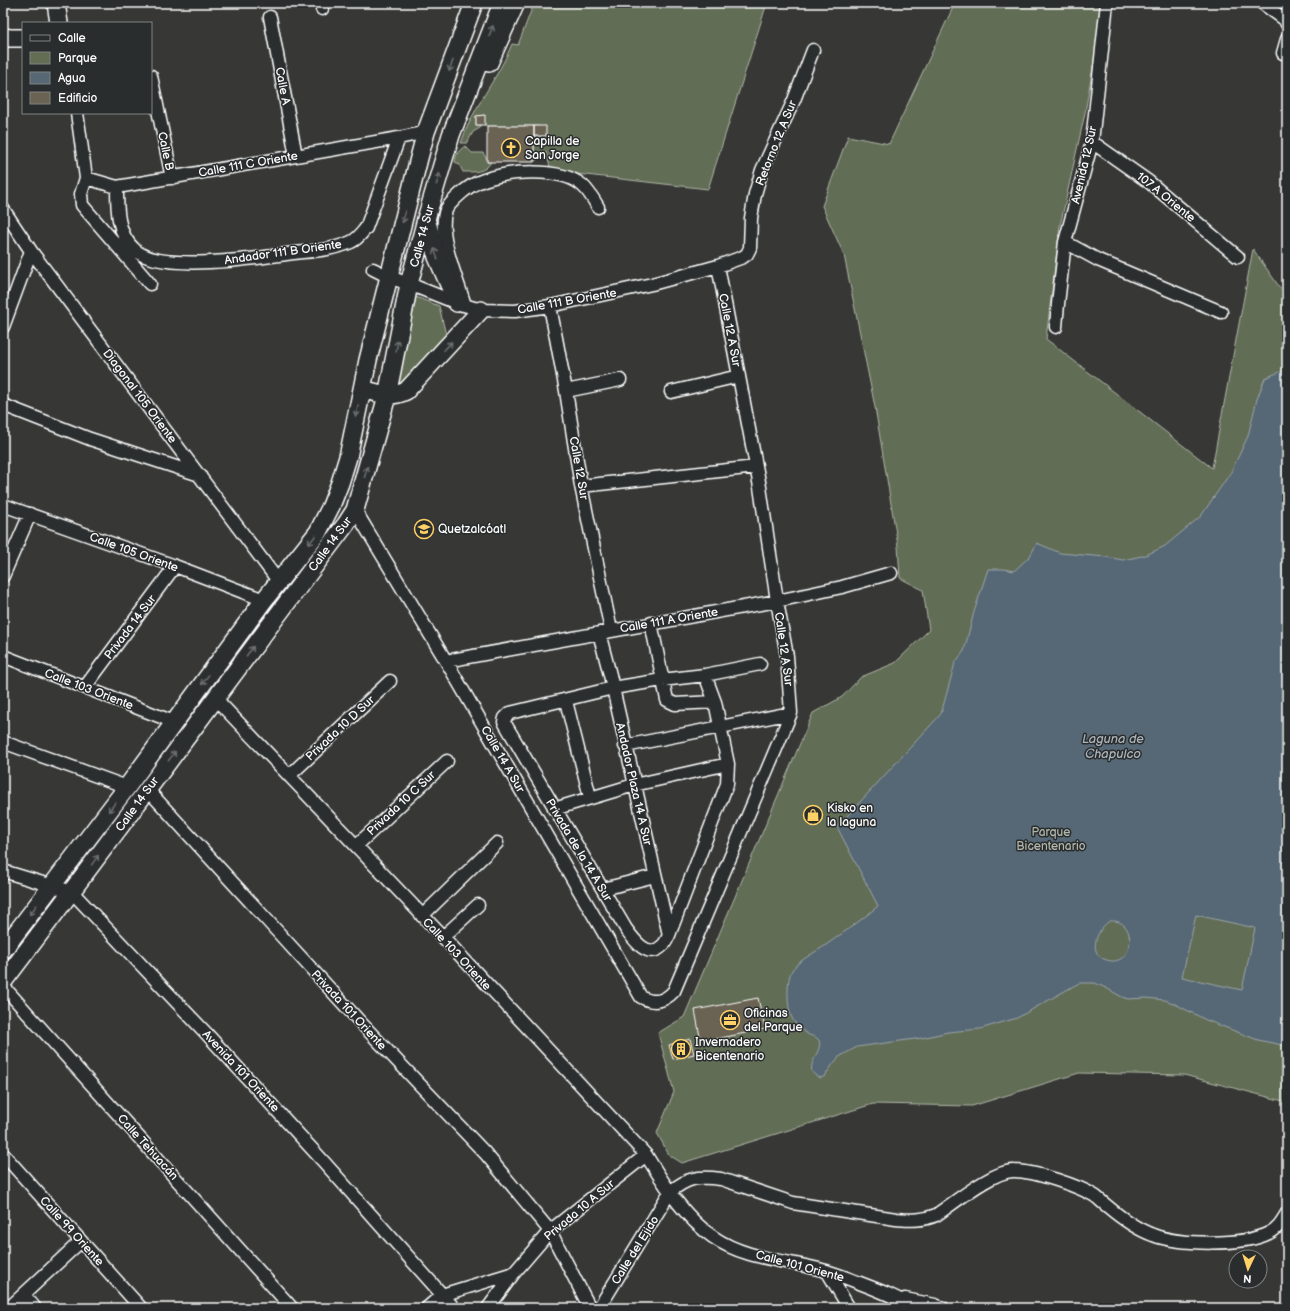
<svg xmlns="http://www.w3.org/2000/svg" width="1290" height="1311" viewBox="0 0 1290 1311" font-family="'Balsamiq Sans',sans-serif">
  <rect width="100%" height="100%" fill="#373835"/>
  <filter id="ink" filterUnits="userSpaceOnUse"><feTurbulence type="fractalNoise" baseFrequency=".025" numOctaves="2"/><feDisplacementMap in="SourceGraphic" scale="8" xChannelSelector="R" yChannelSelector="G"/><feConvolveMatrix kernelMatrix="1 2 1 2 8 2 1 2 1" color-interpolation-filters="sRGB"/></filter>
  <g filter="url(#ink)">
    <path fill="#626d54" stroke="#b0b6aa" d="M534,3H767L708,189L551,171L546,152L534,162V136H542L539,126H486L485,125L484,115L476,116V125H480V128L473,132L467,143H461C473,106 498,79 512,44L518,45Z
      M955,3H1104L1085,113L1060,226L1046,339L1212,468L1253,249L1287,298V1102L1184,1075L1079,1073L972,1106L873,1104L682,1163L669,1155L657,1133L674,1092L658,1033L684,1017L813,713L842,697L861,677L895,663L929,630L923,590L900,578L898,546L875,407L844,255L822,206L848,136L889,144Z
      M465,146L472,153H483L487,159V162H491C485,173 474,172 463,172L459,164L455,162C456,154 458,151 465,146Z
      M416,297L439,306L446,335L396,390Z"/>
    <path fill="#576874" stroke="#9aa4ac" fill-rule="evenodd" d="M1282,371L1287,372V869C1282,878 1280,883 1287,891V1046L1258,1040L1206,1020L1173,1003L1165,1000L1146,998L1128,999L1122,997L1106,988L1095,983H1079L1017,1018L980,1029L948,1032L922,1038L857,1047L839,1057L833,1064L825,1076L821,1078C797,1071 827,1049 818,1039C816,1037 812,1036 809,1035C803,1031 795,1025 792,1018C787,1008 786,980 792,970C799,960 816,952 826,945C844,932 862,920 878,906L837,827L941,714L955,663L964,651L974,612L988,569H1004L1014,571L1030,556L1037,543L1060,553L1106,557L1123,560L1146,555L1165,546L1201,516L1231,472L1248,436L1257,399L1265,378ZM1196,915L1255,928L1242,990L1182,977ZM1110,921C1140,918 1134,972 1104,959C1087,952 1098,927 1110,921Z"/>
    <path fill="#6a6252" stroke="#fff" d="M485,115V125H476V116Z
      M487,126H534V162H487Z
      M534,126H546V136H534Z
      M758,998L765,1029L701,1042L695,1010Z
      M690,1039L694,1054L673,1059L669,1045Z"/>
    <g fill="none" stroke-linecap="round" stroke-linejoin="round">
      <g stroke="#fff" stroke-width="15">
        <path id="street" d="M321,3L322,9
          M1262,3L1284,19L1287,24
          M270,17L296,156
          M1283,53L1287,39
          M151,76L172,178
          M77,113L86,178
          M1092,142L1149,182L1238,257
          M117,187C117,210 117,234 135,250C160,273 260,258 294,253C312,251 333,250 351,242C358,239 361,234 366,228L399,138
          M3,209L31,251L279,582
          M1065,242L1098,260L1221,312
          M373,269L389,277L409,284L457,303L481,310L515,311L550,306L652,284L718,266L743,257L747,254L750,248L751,218L755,194L762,170L794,100L813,50
          M150,284L82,205L81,194L86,178L117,187L399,138L426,132
          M464,302C457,279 437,233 446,210C448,206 453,201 456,198C463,191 474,183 484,180C508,171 560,167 582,185C588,190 594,200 598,207
          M550,306L566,391L581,486L611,630
          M3,327L31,251
          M1056,327L1058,304L1065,242L1092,142L1107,3
          M566,391L620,380
          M671,392L739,376
          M3,405L90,439L200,475
          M581,486L756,467
          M3,505L175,566L264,600
          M355,510L446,661L641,997C654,1004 664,1002 674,991L791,713L787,656L777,601L760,487L718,266
          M3,576L30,514
          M651,623L667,700L675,704L715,702
          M599,633L610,675L669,935
          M3,656L174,722
          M446,661L777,601L842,587L891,573
          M705,675L715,702L728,764L727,784L669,935C667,939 665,944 662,946C648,960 634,940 626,929L507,727L504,722L505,718L510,713L613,688L662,680L705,675L760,664
          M85,687L175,566
          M215,698L443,937L646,1155C665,1185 683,1216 713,1237C746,1260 788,1260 826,1271C836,1274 847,1278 857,1282C878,1290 895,1296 915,1308
          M566,701L590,797
          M3,742L127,787
          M625,746L791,713
          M289,776L390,681
          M147,789L362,1024L485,1153L550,1231L590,1308
          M554,809L634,785L728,764
          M356,846L447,761
          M3,871L72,892L205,1032L323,1161L454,1308
          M603,889L655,876
          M422,916L497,843
          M443,937L478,905
          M3,986L292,1308
          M3,1154L141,1308
          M827,1271L849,1308
          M24,1295L35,1308
          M905,1299L935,1305L943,1308
          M9,1308L81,1241
          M427,1308L442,1295L514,1273
          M488,1308L514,1273L550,1231L646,1155
          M599,1308L670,1192C688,1177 699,1176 721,1179L793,1203L896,1219C912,1220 922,1221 936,1215C954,1203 994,1170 1014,1171C1034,1171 1079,1186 1095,1196C1099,1199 1103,1203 1107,1206C1120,1217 1136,1229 1153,1235C1179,1245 1243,1246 1269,1233C1278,1229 1282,1221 1287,1213"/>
      </g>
      <g stroke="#fff" stroke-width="20">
        <path id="secondary" d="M56,3L59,23
          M3,37L10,38H23
          M489,63L516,3
          M426,219L437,257L457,303
          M362,389C379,393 390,399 406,391L481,310
          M3,950L127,787L264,600L318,532L331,506L340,483L348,457L368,360L419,158L426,132L474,3
          M3,982C119,830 231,676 346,524L355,510L387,396L409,284L426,219L451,135L502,3"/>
      </g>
      <use href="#street" stroke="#2a2d2e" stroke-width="12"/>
      <use href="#secondary" stroke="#2a2d2e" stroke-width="17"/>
    </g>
    <defs><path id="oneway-shaft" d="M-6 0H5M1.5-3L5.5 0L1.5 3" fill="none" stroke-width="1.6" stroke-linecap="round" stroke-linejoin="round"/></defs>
    <g stroke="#6a6c6d">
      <use href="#oneway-shaft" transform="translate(491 31) rotate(-69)"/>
      <use href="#oneway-shaft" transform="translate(451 66) rotate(110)"/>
      <use href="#oneway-shaft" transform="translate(438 179) rotate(-74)"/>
      <use href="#oneway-shaft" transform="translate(404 217) rotate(104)"/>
      <use href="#oneway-shaft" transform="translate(436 254) rotate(-108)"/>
      <use href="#oneway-shaft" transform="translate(397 346) rotate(-79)"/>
      <use href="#oneway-shaft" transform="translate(448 346) rotate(-47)"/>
      <use href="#oneway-shaft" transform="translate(357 411) rotate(102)"/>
      <use href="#oneway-shaft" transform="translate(366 472) rotate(-74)"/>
      <use href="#oneway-shaft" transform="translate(312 540) rotate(128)"/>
      <use href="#oneway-shaft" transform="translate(250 651) rotate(-53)"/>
      <use href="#oneway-shaft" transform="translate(205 680) rotate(126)"/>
      <use href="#oneway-shaft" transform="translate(172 756) rotate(-53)"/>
      <use href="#oneway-shaft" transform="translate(112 807) rotate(127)"/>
      <use href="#oneway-shaft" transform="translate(95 860) rotate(-54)"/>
      <use href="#oneway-shaft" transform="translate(33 910) rotate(127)"/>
    </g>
  </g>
  <defs>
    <g id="church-ring" transform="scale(1)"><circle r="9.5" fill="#2a2d2e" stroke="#ffd166" stroke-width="1.5"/><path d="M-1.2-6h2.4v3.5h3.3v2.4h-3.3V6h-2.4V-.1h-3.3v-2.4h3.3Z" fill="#ffd166"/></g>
    <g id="school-ring" transform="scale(1)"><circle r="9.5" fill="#2a2d2e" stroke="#ffd166" stroke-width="1.5"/><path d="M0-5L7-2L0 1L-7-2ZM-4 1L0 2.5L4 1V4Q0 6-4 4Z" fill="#ffd166"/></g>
    <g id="shop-ring" transform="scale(1)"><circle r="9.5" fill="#2a2d2e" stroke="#ffd166" stroke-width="1.5"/><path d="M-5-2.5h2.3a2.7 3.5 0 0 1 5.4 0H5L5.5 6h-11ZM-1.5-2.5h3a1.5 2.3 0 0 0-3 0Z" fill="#ffd166"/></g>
    <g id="office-ring" transform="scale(1)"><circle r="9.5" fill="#2a2d2e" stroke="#ffd166" stroke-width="1.5"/><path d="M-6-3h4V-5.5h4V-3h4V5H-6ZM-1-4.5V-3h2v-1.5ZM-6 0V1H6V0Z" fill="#ffd166"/></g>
    <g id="building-ring" transform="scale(1)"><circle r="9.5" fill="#2a2d2e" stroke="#ffd166" stroke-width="1.5"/><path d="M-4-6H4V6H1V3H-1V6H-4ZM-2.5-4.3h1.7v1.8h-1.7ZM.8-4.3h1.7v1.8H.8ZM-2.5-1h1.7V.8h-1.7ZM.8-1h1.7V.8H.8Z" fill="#ffd166"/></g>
  </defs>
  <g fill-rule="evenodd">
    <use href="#church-ring" x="511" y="148"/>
    <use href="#school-ring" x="424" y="529"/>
    <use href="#shop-ring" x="813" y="815"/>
    <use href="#office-ring" x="730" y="1020"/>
    <use href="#building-ring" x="681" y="1049"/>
  </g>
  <g text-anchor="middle" stroke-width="3" stroke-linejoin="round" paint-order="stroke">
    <g font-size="12" fill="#fff" stroke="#2a2d2e">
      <text transform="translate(283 86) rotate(79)" y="4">Calle A</text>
      <text transform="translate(776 143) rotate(-68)" y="4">Retorno 12 A Sur</text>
      <text transform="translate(166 151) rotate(78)" y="4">Calle B</text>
      <text transform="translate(248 164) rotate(-10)" y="4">Calle 111 C Oriente</text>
      <text transform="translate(1084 165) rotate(-77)" y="4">Avenida 12 Sur</text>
      <text transform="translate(1166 197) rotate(39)" y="4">107 A Oriente</text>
      <text transform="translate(422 236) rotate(-75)" y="4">Calle 14 Sur</text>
      <text transform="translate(283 252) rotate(-8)" y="4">Andador 111 B Oriente</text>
      <text transform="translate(567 301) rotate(-10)" y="4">Calle 111 B Oriente</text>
      <text transform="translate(730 330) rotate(79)" y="4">Calle 12 A Sur</text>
      <text transform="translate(140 396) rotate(53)" y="4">Diagonal 105 Oriente</text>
      <text transform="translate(579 468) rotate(80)" y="4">Calle 12 Sur</text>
      <text transform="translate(330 544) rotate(-54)" y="4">Calle 14 Sur</text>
      <text transform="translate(134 552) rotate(20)" y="4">Calle 105 Oriente</text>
      <text transform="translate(669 620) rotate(-10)" y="4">Calle 111 A Oriente</text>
      <text transform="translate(130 627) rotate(-53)" y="4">Privada 14 Sur</text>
      <text transform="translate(784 649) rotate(82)" y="4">Calle 12 A Sur</text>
      <text transform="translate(89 689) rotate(21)" y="4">Calle 103 Oriente</text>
      <text transform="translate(340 728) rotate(-43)" y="4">Privada 10 D Sur</text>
      <text transform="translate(503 759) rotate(60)" y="4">Calle 14 A Sur</text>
      <text transform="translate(634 784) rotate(77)" y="4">Andador Plaza 14 A Sur</text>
      <text transform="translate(401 803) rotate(-43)" y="4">Privada 10 C Sur</text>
      <text transform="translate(137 804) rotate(-54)" y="4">Calle 14 Sur</text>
      <text transform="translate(579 850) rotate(59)" y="4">Privada de la 14 A Sur</text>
      <text transform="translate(457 954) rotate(47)" y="4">Calle 103 Oriente</text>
      <text transform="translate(349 1010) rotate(47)" y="4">Privada 101 Oriente</text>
      <text transform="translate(241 1071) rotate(47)" y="4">Avenida 101 Oriente</text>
      <text transform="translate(148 1147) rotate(48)" y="4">Calle Tehuacán</text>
      <text transform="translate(579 1210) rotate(-40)" y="4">Privada 10 A Sur</text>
      <text transform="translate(72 1231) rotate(48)" y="4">Calle 99 Oriente</text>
      <text transform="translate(635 1250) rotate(-58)" y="4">Calle del Ejido</text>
      <text transform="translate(800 1266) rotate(15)" y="4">Calle 101 Oriente</text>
    </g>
    <g font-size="12" fill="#fff" stroke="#2a2d2e" text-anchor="start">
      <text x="525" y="145">Capilla de<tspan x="525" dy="14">San Jorge</tspan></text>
      <text x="438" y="533">Quetzalcóatl</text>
      <text x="827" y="812">Kisko en<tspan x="827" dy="14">la laguna</tspan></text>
      <text x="744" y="1017">Oficinas<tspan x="744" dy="14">del Parque</tspan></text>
      <text x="695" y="1046">Invernadero<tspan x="695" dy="14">Bicentenario</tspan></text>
    </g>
    <g font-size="12" fill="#b0b6aa" stroke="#2a2d2e">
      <text x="1051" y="836">Parque<tspan x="1051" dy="14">Bicentenario</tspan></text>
    </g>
    <g font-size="13" font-style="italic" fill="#abb4ba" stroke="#2a2d2e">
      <text x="1113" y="743">Laguna de<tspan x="1113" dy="15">Chapulco</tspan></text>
    </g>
  </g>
  <rect width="1290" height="1311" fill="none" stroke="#2a2d2e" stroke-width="16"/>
  <rect x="8" y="8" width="1274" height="1295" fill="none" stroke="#fff" stroke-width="1.5" filter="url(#ink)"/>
  <rect x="22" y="22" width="130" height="92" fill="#2a2d2e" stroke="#7f8182"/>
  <rect x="30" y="35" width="20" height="6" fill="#2a2d2e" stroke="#7f8182"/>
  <text x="58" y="42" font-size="12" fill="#ffffff">Calle</text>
  <rect x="30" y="52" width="20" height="12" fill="#626d54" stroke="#7f8182"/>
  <text x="58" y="62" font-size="12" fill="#ffffff">Parque</text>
  <rect x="30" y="72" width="20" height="12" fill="#576874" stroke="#7f8182"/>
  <text x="58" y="82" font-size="12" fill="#ffffff">Agua</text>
  <rect x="30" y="92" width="20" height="12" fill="#6a6252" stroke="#7f8182"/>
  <text x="58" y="102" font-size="12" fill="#ffffff">Edificio</text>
  <g transform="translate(1248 1269) rotate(184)"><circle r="19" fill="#2a2d2e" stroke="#7f8182"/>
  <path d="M0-3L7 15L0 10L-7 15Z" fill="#ffd166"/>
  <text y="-6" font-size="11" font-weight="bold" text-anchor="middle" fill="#ffffff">N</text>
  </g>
</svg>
